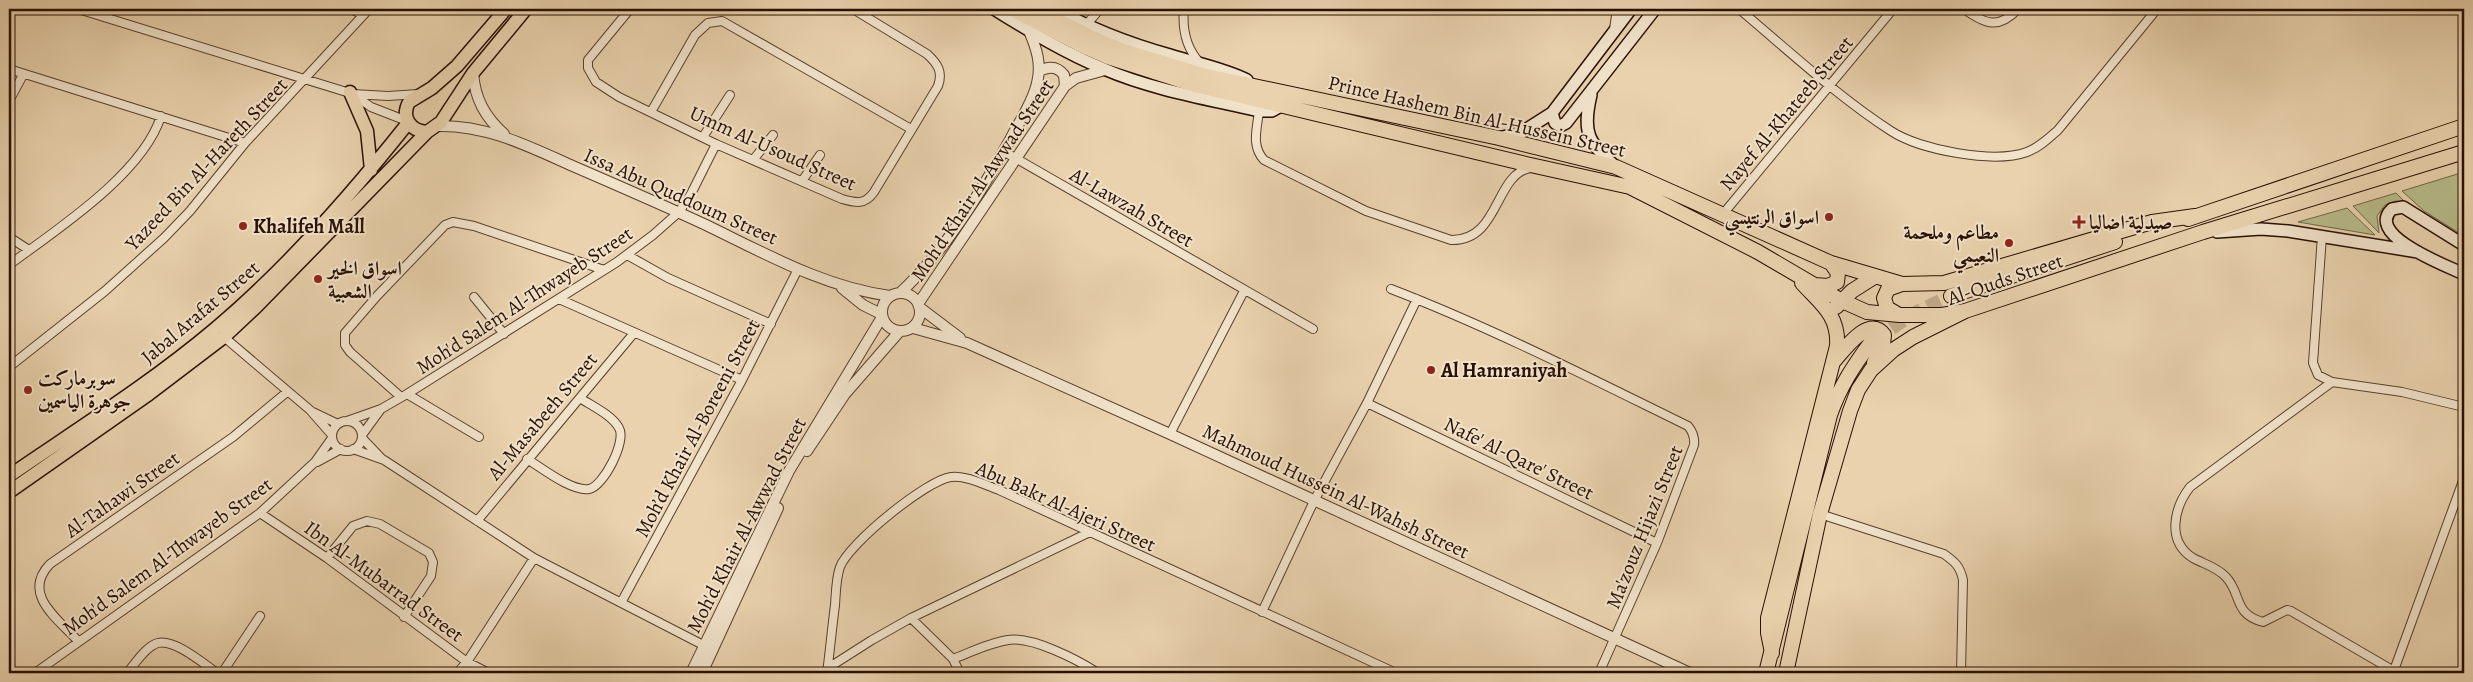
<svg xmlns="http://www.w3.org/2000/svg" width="2473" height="682" viewBox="0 0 2473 682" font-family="Alegreya,Amiri,serif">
  <rect width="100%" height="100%" fill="#e9d2ad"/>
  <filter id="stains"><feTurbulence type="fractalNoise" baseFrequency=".004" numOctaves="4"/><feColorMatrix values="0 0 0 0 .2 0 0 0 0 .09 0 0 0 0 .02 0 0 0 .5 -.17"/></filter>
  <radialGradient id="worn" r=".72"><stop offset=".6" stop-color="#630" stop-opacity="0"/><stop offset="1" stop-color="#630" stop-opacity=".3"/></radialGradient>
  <path fill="#b7bb89" stroke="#706646" d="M2464,172V187L2459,213L2464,236L2424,211L2402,191Z
    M2396,193L2405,202L2395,201L2385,205L2377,216L2379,233L2353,206Z
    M2347,208L2375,235L2298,222Z"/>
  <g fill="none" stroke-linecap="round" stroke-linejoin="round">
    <path stroke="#c2ab8b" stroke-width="14" stroke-dasharray="14 7" stroke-linecap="butt" d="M1874,340L1911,315L1951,296"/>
    <g stroke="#58402e" stroke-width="10">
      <path id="minor" d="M78,9L353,94L388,96L418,94
        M351,9L363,15
        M630,9L588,60V68L596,82L619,97L716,144L842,199C856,203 865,205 874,192L938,86C943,72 938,64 927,54L853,9
        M1184,9C1182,30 1186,48 1200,63
        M1739,9C1788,50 1837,96 1891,131C1920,150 1994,164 2027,152C2040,147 2049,138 2058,130L2157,9
        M1964,9C1985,24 1998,30 2018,9
        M1086,25L1100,9
        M9,69L245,143
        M354,95L371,107L407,121
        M9,101L23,75
        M1259,111C1257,129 1251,146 1264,160L1366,211L1451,240C1500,241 1494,175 1530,168
        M651,112L695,35L708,23L722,21L911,129
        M703,137L730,95
        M1003,151L1313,329
        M753,160L773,135
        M802,181L820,155
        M1723,214L1893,9
        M2322,236L2313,363L2318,375L2332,382L2402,392L2464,407
        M9,237L29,250
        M627,255L668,278L771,324
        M9,265C56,230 143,174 161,116
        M1391,289C1492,328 1590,378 1688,426C1693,432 1695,437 1694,445L1657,543L1599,673
        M474,297L504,334
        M559,299L742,380
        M224,337L310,410L332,435
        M9,367L105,291L164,238L190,211L245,143L369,9
        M2332,382L2190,487C2174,508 2166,541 2193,558C2204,564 2217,567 2226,577C2242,594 2233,614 2263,622L2287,610L2291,611L2394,671
        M407,394L479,437
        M401,397L350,352L345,345V333L377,296L445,225L453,222L474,226L604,270
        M1367,403L1657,543
        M313,412L338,424
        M347,421L381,409L407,394L617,262L653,235L679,212L691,194L716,144
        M332 436a15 15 0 1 1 30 0a15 15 0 1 1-30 0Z
        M1170,434L1244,291
        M362,435L381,409
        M362,438L382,459
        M353,449L384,460L534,558L707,647
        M527,459C542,468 572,492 589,489C603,487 627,441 619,428C612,415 592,406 580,398
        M317,462L341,449
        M260,513L327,558L467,662L489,673
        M1820,514L1944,554C1955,562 1960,566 1963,580L1961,673
        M477,521L634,333
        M327,558L353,526L367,521L380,524L429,553L433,562L431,576L404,617
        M622,601L742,380L798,269
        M1262,612L1314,501L1367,403L1417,299
        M911,618L953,659L960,673
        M78,641C58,619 21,594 50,564L233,437L287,392
        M953,659C971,652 989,643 1008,640C1032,636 1078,660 1098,673
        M828,668L872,640L911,618L1090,532
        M35,673L260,513L315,462L332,438
        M127,673C135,664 146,646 158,643C175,639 204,664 217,673
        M222,673L260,616
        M457,673L467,662L534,558
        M827,673C830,650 832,628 835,605C836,592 836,578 840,567C849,543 927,480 951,477C966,475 985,485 999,490L1396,673
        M2393,673L2464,478"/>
    </g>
    <g stroke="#58402e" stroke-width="12">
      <path id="tertiary" d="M1615,29L1618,9
        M1039,71C1049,66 1057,66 1064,75L1065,86
        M473,73C475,99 485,117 504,134
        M438,126C488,125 530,147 575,167C619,186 663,205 706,225C766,254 824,287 890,296
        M842,288L863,305L881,314
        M882 312a19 19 0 1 1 38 0a19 19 0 1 1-38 0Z
        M900,293C946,250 980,193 1011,138C1020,120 1033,102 1037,83C1042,64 1036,47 1029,31
        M918,304L1065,86L1076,78L1105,70
        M919,307L960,338
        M913,328L967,343L1170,434L1690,673
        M807,451L845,394L899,332
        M691,673L789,471L882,317
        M702,673L778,508"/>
    </g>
    <g stroke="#281004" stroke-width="14">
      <path id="secondary" d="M994,9C1029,31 1065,53 1104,69C1153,90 1208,99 1259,111H1272L1281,106
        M1056,9C1091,29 1131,44 1170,55C1195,63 1223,68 1247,80
        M1591,95C1582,133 1588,142 1616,167
        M1552,113L1555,123L1560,126L1566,123L1655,9
        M1499,138L1522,132L1552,113L1631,9
        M2217,232L2261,229L2288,231L2418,252
        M2464,245L2403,207L2392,209C2364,235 2447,266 2464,274"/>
    </g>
    <g stroke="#281004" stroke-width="15">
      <path id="primary" d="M506,9L457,66L432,88L409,102C401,117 410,131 427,132L441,122L473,73L526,9
        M350,92L367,131L371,170
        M9,476C79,428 151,383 216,328C286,269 351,195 408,123
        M9,492L149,394L224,337L256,307L427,132"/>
    </g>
    <g stroke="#281004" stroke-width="16">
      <path id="trunk" d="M1012,9L1081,45L1108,57L1195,85L1526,164L1630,187L1758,252L1840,300L1867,312L1900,315H1942L1965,311
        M1035,9L1092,38L1120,50L1202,75L1499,138L1616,167L1831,263L1902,284L1944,283L2152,222L2195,216
        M2188,219L2464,126
        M1815,285L1828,286L1837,282L1838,273L1831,263
        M1951,296L2115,242
        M1836,307L1852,291L1874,277
        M1899,315L1887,308L1884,298L1888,289L1902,284
        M1834,361C1844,350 1869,314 1884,335L1883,345L1874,363
        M1772,653L1768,633V618L1837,346C1839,315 1821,304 1802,283
        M1766,673L1830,415C1840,386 1854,365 1872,341
        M1786,673L1820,514L1850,411L1858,390L1871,370L1893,350L1913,337L1965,311L2203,232L2464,152"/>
    </g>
    <use href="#minor" stroke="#f1e2ca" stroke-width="8"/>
    <use href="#tertiary" stroke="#f1e2ca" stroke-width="10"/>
    <use href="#secondary" stroke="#f1e2ca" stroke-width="11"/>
    <use href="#primary" stroke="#e9d2ad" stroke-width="12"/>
    <use href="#trunk" stroke="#e9d2ad" stroke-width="14"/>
  </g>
  <g fill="#8f2418" stroke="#f1e2ca" stroke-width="2">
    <circle cx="1829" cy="217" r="5"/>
    <path d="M2076.5 214.5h5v5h5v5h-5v5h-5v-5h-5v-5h5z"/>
    <circle cx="243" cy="226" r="5"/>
    <circle cx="2009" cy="243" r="5"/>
    <circle cx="318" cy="279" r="5"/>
    <circle cx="1431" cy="370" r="5"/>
    <circle cx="28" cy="390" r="5"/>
  </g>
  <g text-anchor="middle" stroke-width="4" stroke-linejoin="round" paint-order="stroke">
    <g font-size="20" fill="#281004" stroke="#f1e2ca">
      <text transform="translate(1786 113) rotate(-50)" y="7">Nayef Al-Khateeb Street</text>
      <text transform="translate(1477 116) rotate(13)" y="7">Prince Hashem Bin Al-Hussein Street</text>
      <text transform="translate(773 148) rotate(24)" y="7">Umm Al-Usoud Street</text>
      <text transform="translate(206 164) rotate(-47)" y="7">Yazeed Bin Al-Hareth Street</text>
      <text transform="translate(982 180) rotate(-56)" y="7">Moh'd Khair Al-Awwad Street</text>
      <text transform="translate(681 196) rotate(24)" y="7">Issa Abu Quddoum Street</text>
      <text transform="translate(1132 207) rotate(30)" y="7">Al-Lawzah Street</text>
      <text transform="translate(2005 279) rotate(-19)" y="7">Al-Quds Street</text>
      <text transform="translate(524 300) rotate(-33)" y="7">Moh'd Salem Al-Thwayeb Street</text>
      <text transform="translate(200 312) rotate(-40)" y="7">Jabal Arafat Street</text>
      <text transform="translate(542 416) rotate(-50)" y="7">Al-Masabeeh Street</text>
      <text transform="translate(697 428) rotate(-62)" y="7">Moh’d Khair Al-Boreeni Street</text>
      <text transform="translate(1519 458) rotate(26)" y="7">Nafe' Al-Qare' Street</text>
      <text transform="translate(1336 491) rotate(25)" y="7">Mahmoud Hussein Al-Wahsh Street</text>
      <text transform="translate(122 494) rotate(-35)" y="7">Al-Tahawi Street</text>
      <text transform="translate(1066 506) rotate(24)" y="7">Abu Bakr Al-Ajeri Street</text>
      <text transform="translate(746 525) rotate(-63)" y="7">Moh'd Khair Al-Awwad Street</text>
      <text transform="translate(1644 527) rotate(-68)" y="7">Ma'zouz Hijazi Street</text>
      <text transform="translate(167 556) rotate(-36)" y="7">Moh'd Salem Al-Thwayeb Street</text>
      <text transform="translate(384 581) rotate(36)" y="7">Ibn Al-Mubarrad Street</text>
    </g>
    <g font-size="20" font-weight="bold" fill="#281004" stroke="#f1e2ca" text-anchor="start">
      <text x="1819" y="224" text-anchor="end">اسواق الرنتيسي</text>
      <text x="2089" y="229">صيدلية اضاليا</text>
      <text x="253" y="233">Khalifeh Mall</text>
      <text x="1999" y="239" text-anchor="end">مطاعم وملحمة<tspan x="1999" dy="23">النعيمي</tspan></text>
      <text x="328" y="275">اسواق الخير<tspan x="328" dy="23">الشعبية</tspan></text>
      <text x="1441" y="377">Al Hamraniyah</text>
      <text x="38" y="385">سوبرماركت<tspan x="38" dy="23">جوهرة الياسمين</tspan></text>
    </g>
  </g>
  <rect width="2473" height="682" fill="none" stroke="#e9d2ad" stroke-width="30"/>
  <rect x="10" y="10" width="2453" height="662" fill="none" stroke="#281004" stroke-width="2.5"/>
  <rect x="15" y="15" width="2443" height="652" fill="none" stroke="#281004"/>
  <rect width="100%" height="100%" filter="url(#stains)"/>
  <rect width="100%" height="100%" fill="url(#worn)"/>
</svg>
